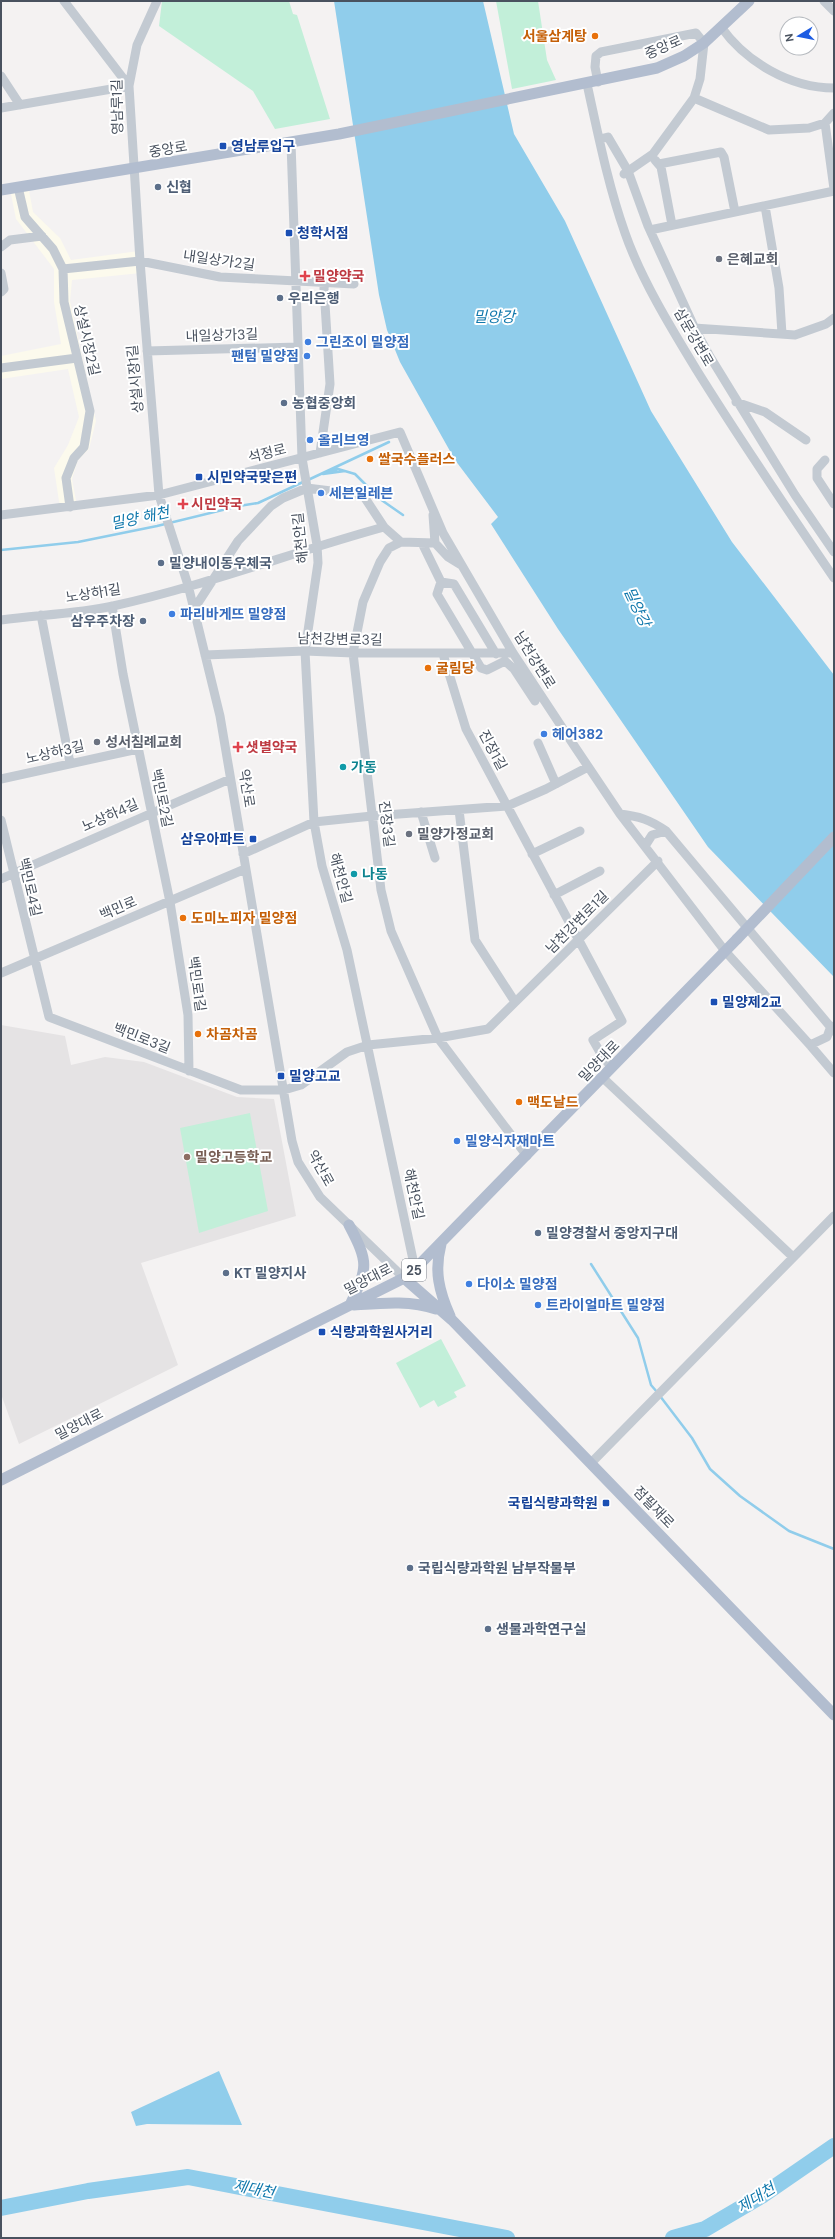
<svg xmlns="http://www.w3.org/2000/svg" width="835" height="2239" viewBox="0 0 835 2239" font-family="'DM Sans','Noto Sans KR',sans-serif">
  <rect width="100%" height="100%" fill="#f4f2f2"/>
  <path fill="#fcfaed" d="M28,185L33,212L60,238L71,260L139,251L141,273L72,280L70,301L96,421L89,449L78,460L72,479L77,506L60,508L54,468L68,445L79,417L68,369L1,379V356L61,344L54,302V269L16,219L10,189Z"/>
  <path fill="#e5e3e4" d="M1,1025L65,1036L71,1065L105,1057L144,1062L237,1097L274,1099L296,1216L141,1263L178,1365L19,1444L1,1394Z"/>
  <path fill="#c2efd9" d="M162,1H289L293,14L297,15L330,119L275,129L253,91L159,26Z
    M496,1H538L547,60L556,80L512,89Z
    M250,1113L268,1211L199,1233L180,1128Z
    M441,1339L466,1386L454,1392L457,1397L438,1407L434,1400L420,1408L396,1363Z"/>
  <path fill="#90cdeb" d="M334,1H483L514,134L565,221L651,411L732,542L834,675V977L708,847L558,629L491,524L498,517L455,460L400,362L387,330L379,295Z
    M219,2071L242,2125L147,2124L136,2126L131,2112Z"/>
  <g fill="none" stroke-linecap="round" stroke-linejoin="round">
    <path stroke="#90cdeb" stroke-width="2.5" d="M345,471L323,474L338,469L355,474L380,499L403,515
      M308,480L389,442
      M1,550L78,542L157,526L239,506L258,503L303,482
      M591,1264L638,1338L651,1385L657,1392
      M660,1396L692,1438L710,1469L740,1496L789,1531L834,1549"/>
    <path stroke="#90cdeb" stroke-width="16" d="M1,2208L88,2191L188,2177L507,2238
      M673,2238L705,2229L763,2195L834,2146"/>
    <path stroke="#c3cad2" stroke-width="9" d="M157,1L137,45L129,86L140,261L159,495L188,585L220,716L292,1141L298,1162L320,1197L404,1278
      M824,1L834,11
      M721,27C746,62 790,88 834,88
      M1,76L20,105
      M598,82L595,67L596,56L601,52L696,33L704,43L700,79L694,98L769,130L809,128L825,123
      M587,84C598,134 608,185 625,233C641,279 671,328 696,369C740,440 787,509 834,578
      M1,108L129,86L64,1
      M834,113L825,123L834,189
      M600,139L608,137L628,171L648,226L697,333L709,355L795,495L834,552
      M291,143L302,458L317,545L318,563L305,651L314,822L322,866L347,950L415,1269
      M655,160L661,167L672,225
      M659,164L721,152L724,157L735,212
      M624,174L653,154L694,98
      M18,187L25,217L53,249L63,269L64,302L90,411L84,447L74,458L66,478L70,507
      M765,206L779,288L782,334
      M650,230L834,191
      M1,247L10,240L42,236
      M63,269L140,261L220,277L354,284
      M1,273L4,289L1,292
      M694,328L795,335L826,324L834,318
      M147,351L298,347
      M1,368L77,358
      M736,402L765,412L806,440
      M320,453L330,384L324,288L325,283
      M825,460L817,469V478L834,504
      M1,515L159,495L400,432L443,533L513,653L575,747L620,814L725,951L810,1045L834,1073
      M433,515L435,543
      M401,542L389,548L380,562L363,602L353,653L381,890L391,931L438,1038L527,1156
      M422,543L441,582L437,594L481,668L487,670L505,661L514,669L535,701
      M441,582L454,584L496,654
      M112,606L123,674L170,902L188,1015L189,1071
      M194,609L238,541L271,506L283,498L307,488L363,495L384,527L401,542L435,543L448,557L461,565
      M41,615L70,763
      M1,620C38,615 76,614 113,606C204,586 293,552 384,527
      M443,654L466,729L622,1021L593,1040L601,1054L612,1068
      M205,655L305,651L353,653H513
      M538,743L556,784
      M1,779L138,749
      M459,810L475,940L515,1002
      M421,812L435,858
      M620,814C638,816 651,820 666,831L834,1031
      M1,820L49,1017L241,1090H284L301,1085L347,1052L368,1045L438,1038L488,1029L658,861
      M645,846L652,835L666,831
      M243,854L314,822L372,816L507,806L546,789L588,767
      M532,854L580,831
      M1,879L230,779
      M554,895L600,871
      M1,973L245,869
      M810,1045L827,1037L831,1026
      M603,1078L793,1257
      M591,1463L834,1216"/>
    <path stroke="#b2bdcf" stroke-width="11" d="M1,190L339,134L657,68L684,56L704,43L749,1
      M349,1225C369,1263 368,1267 350,1305
      M441,1244C434,1271 439,1291 450,1316
      M404,1278L452,1320L834,1715
      M354,1305C382,1303 410,1300 436,1309
      M1,1480L404,1278L415,1269L737,939"/>
    <path stroke="#b2bdcf" stroke-width="11" d="M737,939L834,837"/>
  </g>
  <g fill="#e8710a" stroke="#fff" stroke-width="1.5">
    <circle cx="595" cy="36" r="4"/>
    <circle cx="370" cy="459" r="4"/>
    <circle cx="428" cy="668" r="4"/>
    <circle cx="183" cy="918" r="4"/>
    <circle cx="198" cy="1034" r="4"/>
    <circle cx="519" cy="1102" r="4"/>
  </g>
  <g fill="#1a4fb4" stroke="#fff" stroke-width="1.5">
    <rect x="219" y="142" width="8" height="8" rx="2"/>
    <rect x="285" y="229" width="8" height="8" rx="2"/>
    <rect x="195" y="473" width="8" height="8" rx="2"/>
    <rect x="249" y="835" width="8" height="8" rx="2"/>
    <rect x="710" y="998" width="8" height="8" rx="2"/>
    <rect x="277" y="1072" width="8" height="8" rx="2"/>
    <rect x="318" y="1328" width="8" height="8" rx="2"/>
    <rect x="602" y="1499" width="8" height="8" rx="2"/>
  </g>
  <g fill="#5c6f8a" stroke="#fff" stroke-width="1.5">
    <circle cx="158" cy="187" r="4"/>
    <circle cx="280" cy="298" r="4"/>
    <circle cx="284" cy="403" r="4"/>
    <circle cx="161" cy="563" r="4"/>
    <circle cx="143" cy="621" r="4"/>
    <circle cx="538" cy="1233" r="4"/>
    <circle cx="226" cy="1273" r="4"/>
    <circle cx="410" cy="1568" r="4"/>
    <circle cx="488" cy="1629" r="4"/>
  </g>
  <g fill="#6b7280" stroke="#fff" stroke-width="1.5">
    <circle cx="719" cy="259" r="4"/>
    <circle cx="97" cy="742" r="4"/>
    <circle cx="409" cy="834" r="4"/>
  </g>
  <g fill="#e0444e" stroke="#fff" stroke-width="1.5">
    <path d="M303 270h4v4h4v4h-4v4h-4v-4h-4v-4h4z"/>
    <path d="M181 498h4v4h4v4h-4v4h-4v-4h-4v-4h4z"/>
    <path d="M236 741h4v4h4v4h-4v4h-4v-4h-4v-4h4z"/>
  </g>
  <g fill="#3f7fe0" stroke="#fff" stroke-width="1.5">
    <circle cx="308" cy="342" r="4"/>
    <circle cx="307" cy="356" r="4"/>
    <circle cx="310" cy="440" r="4"/>
    <circle cx="321" cy="493" r="4"/>
    <circle cx="172" cy="614" r="4"/>
    <circle cx="544" cy="734" r="4"/>
    <circle cx="457" cy="1141" r="4"/>
    <circle cx="469" cy="1284" r="4"/>
    <circle cx="538" cy="1305" r="4"/>
  </g>
  <g fill="#0f9aa8" stroke="#fff" stroke-width="1.5">
    <circle cx="343" cy="767" r="4"/>
    <circle cx="354" cy="874" r="4"/>
  </g>
  <circle fill="#8d6e63" stroke="#fff" stroke-width="1.5" cx="187" cy="1157" r="4"/>
  <g text-anchor="middle" stroke-width="4" stroke-linejoin="round" paint-order="stroke">
    <rect fill="#fff" stroke="#80868f" stroke-width="1" x="402" y="1259" width="24" height="22" rx="3"/>
    <g font-size="13" font-weight="bold" fill="#49525f">
      <text x="414" y="1275">25</text>
    </g>
    <g font-size="14" font-weight="bold" fill="#c56008" stroke="#fff" text-anchor="start">
      <text x="587" y="41" text-anchor="end">서울삼계탕</text>
      <text x="378" y="464">쌀국수플러스</text>
      <text x="436" y="673">굴림당</text>
      <text x="191" y="923">도미노피자 밀양점</text>
      <text x="206" y="1039">차곰차곰</text>
      <text x="527" y="1107">맥도날드</text>
    </g>
    <g font-size="14" fill="#49525f" stroke="#fff">
      <text transform="translate(663 47) rotate(-23)" y="5">중앙로</text>
      <text transform="translate(117 107) rotate(-91)" y="5">영남루1길</text>
      <text transform="translate(168 149) rotate(-10)" y="5">중앙로</text>
      <text transform="translate(219 260) rotate(8)" y="5">내일상가2길</text>
      <text transform="translate(222 335) rotate(-2)" y="5">내일상가3길</text>
      <text transform="translate(694 337) rotate(60)" y="5">삼문강변로</text>
      <text transform="translate(87 340) rotate(77)" y="5">상설시장2길</text>
      <text transform="translate(135 379) rotate(-95)" y="5">상설시장1길</text>
      <text transform="translate(267 453) rotate(-14)" y="5">석정로</text>
      <text transform="translate(300 538) rotate(-96)" y="5">해천안길</text>
      <text transform="translate(93 593) rotate(-9)" y="5">노상하1길</text>
      <text transform="translate(340 639) rotate(1)" y="5">남천강변로3길</text>
      <text transform="translate(535 660) rotate(58)" y="5">남천강변로</text>
      <text transform="translate(493 750) rotate(62)" y="5">진장1길</text>
      <text transform="translate(55 752) rotate(-13)" y="5">노상하3길</text>
      <text transform="translate(247 788) rotate(81)" y="5">약산로</text>
      <text transform="translate(162 798) rotate(78)" y="5">백민로2길</text>
      <text transform="translate(110 815) rotate(-24)" y="5">노상하4길</text>
      <text transform="translate(387 824) rotate(83)" y="5">진장3길</text>
      <text transform="translate(341 878) rotate(75)" y="5">해천안길</text>
      <text transform="translate(30 887) rotate(77)" y="5">백민로4길</text>
      <text transform="translate(118 908) rotate(-23)" y="5">백민로</text>
      <text transform="translate(577 922) rotate(-45)" y="5">남천강변로1길</text>
      <text transform="translate(197 984) rotate(82)" y="5">백민로1길</text>
      <text transform="translate(142 1038) rotate(21)" y="5">백민로3길</text>
      <text transform="translate(599 1061) rotate(-46)" y="5">밀양대로</text>
      <text transform="translate(321 1168) rotate(61)" y="5">약산로</text>
      <text transform="translate(414 1194) rotate(78)" y="5">해천안길</text>
      <text transform="translate(368 1279) rotate(-27)" y="5">밀양대로</text>
      <text transform="translate(79 1424) rotate(-27)" y="5">밀양대로</text>
      <text transform="translate(654 1507) rotate(46)" y="5">점필재로</text>
    </g>
    <g font-size="14" font-weight="bold" fill="#164399" stroke="#fff" text-anchor="start">
      <text x="231" y="151">영남루입구</text>
      <text x="297" y="238">청학서점</text>
      <text x="207" y="482">시민약국맞은편</text>
      <text x="245" y="844" text-anchor="end">삼우아파트</text>
      <text x="722" y="1007">밀양제2교</text>
      <text x="289" y="1081">밀양고교</text>
      <text x="330" y="1337">식량과학원사거리</text>
      <text x="598" y="1508" text-anchor="end">국립식량과학원</text>
    </g>
    <g font-size="14" font-weight="bold" fill="#4e5e75" stroke="#fff" text-anchor="start">
      <text x="166" y="192">신협</text>
      <text x="288" y="303">우리은행</text>
      <text x="292" y="408">농협중앙회</text>
      <text x="169" y="568">밀양내이동우체국</text>
      <text x="135" y="626" text-anchor="end">삼우주차장</text>
      <text x="546" y="1238">밀양경찰서 중앙지구대</text>
      <text x="234" y="1278">KT 밀양지사</text>
      <text x="418" y="1573">국립식량과학원 남부작물부</text>
      <text x="496" y="1634">생물과학연구실</text>
    </g>
    <g font-size="14" font-weight="bold" fill="#5b616d" stroke="#fff" text-anchor="start">
      <text x="727" y="264">은혜교회</text>
      <text x="105" y="747">성서침례교회</text>
      <text x="417" y="839">밀양가정교회</text>
    </g>
    <g font-size="14" font-weight="bold" fill="#be3a42" stroke="#fff" text-anchor="start">
      <text x="313" y="281">밀양약국</text>
      <text x="191" y="509">시민약국</text>
      <text x="246" y="752">샛별약국</text>
    </g>
    <g font-size="14" font-weight="bold" fill="#366cbe" stroke="#fff" text-anchor="start">
      <text x="316" y="347">그린조이 밀양점</text>
      <text x="299" y="361" text-anchor="end">팬텀 밀양점</text>
      <text x="318" y="445">올리브영</text>
      <text x="329" y="498">세븐일레븐</text>
      <text x="180" y="619">파리바게뜨 밀양점</text>
      <text x="552" y="739">헤어382</text>
      <text x="465" y="1146">밀양식자재마트</text>
      <text x="477" y="1289">다이소 밀양점</text>
      <text x="546" y="1310">트라이얼마트 밀양점</text>
    </g>
    <g font-size="14" font-weight="bold" fill="#0d838f" stroke="#fff" text-anchor="start">
      <text x="351" y="772">가동</text>
      <text x="362" y="879">나동</text>
    </g>
    <g font-size="14" font-weight="bold" fill="#785e54" stroke="#fff" text-anchor="start">
      <text x="195" y="1162">밀양고등학교</text>
    </g>
    <g font-size="15" font-style="italic" fill="#1078ac" stroke="#fff">
      <text x="494" y="322">밀양강</text>
      <text transform="translate(140 518) rotate(-12)" y="5">밀양 해천</text>
      <text transform="translate(637 607) rotate(65)" y="5">밀양강</text>
      <text transform="translate(254 2189) rotate(11)" y="5">제대천</text>
      <text transform="translate(756 2198) rotate(-32)" y="5">제대천</text>
    </g>
  </g>
  <rect width="835" height="2239" fill="none" stroke="#49525f" stroke-width="4"/>
  <g transform="translate(799 36) rotate(260)"><circle r="19" fill="#ffffff" stroke="#b6babf"/>
  <path d="M0-3L7 15L0 10L-7 15Z" fill="#1d5ce2"/>
  <text y="-6" font-size="11" font-weight="bold" text-anchor="middle" fill="#49525f">N</text>
  </g>
</svg>
